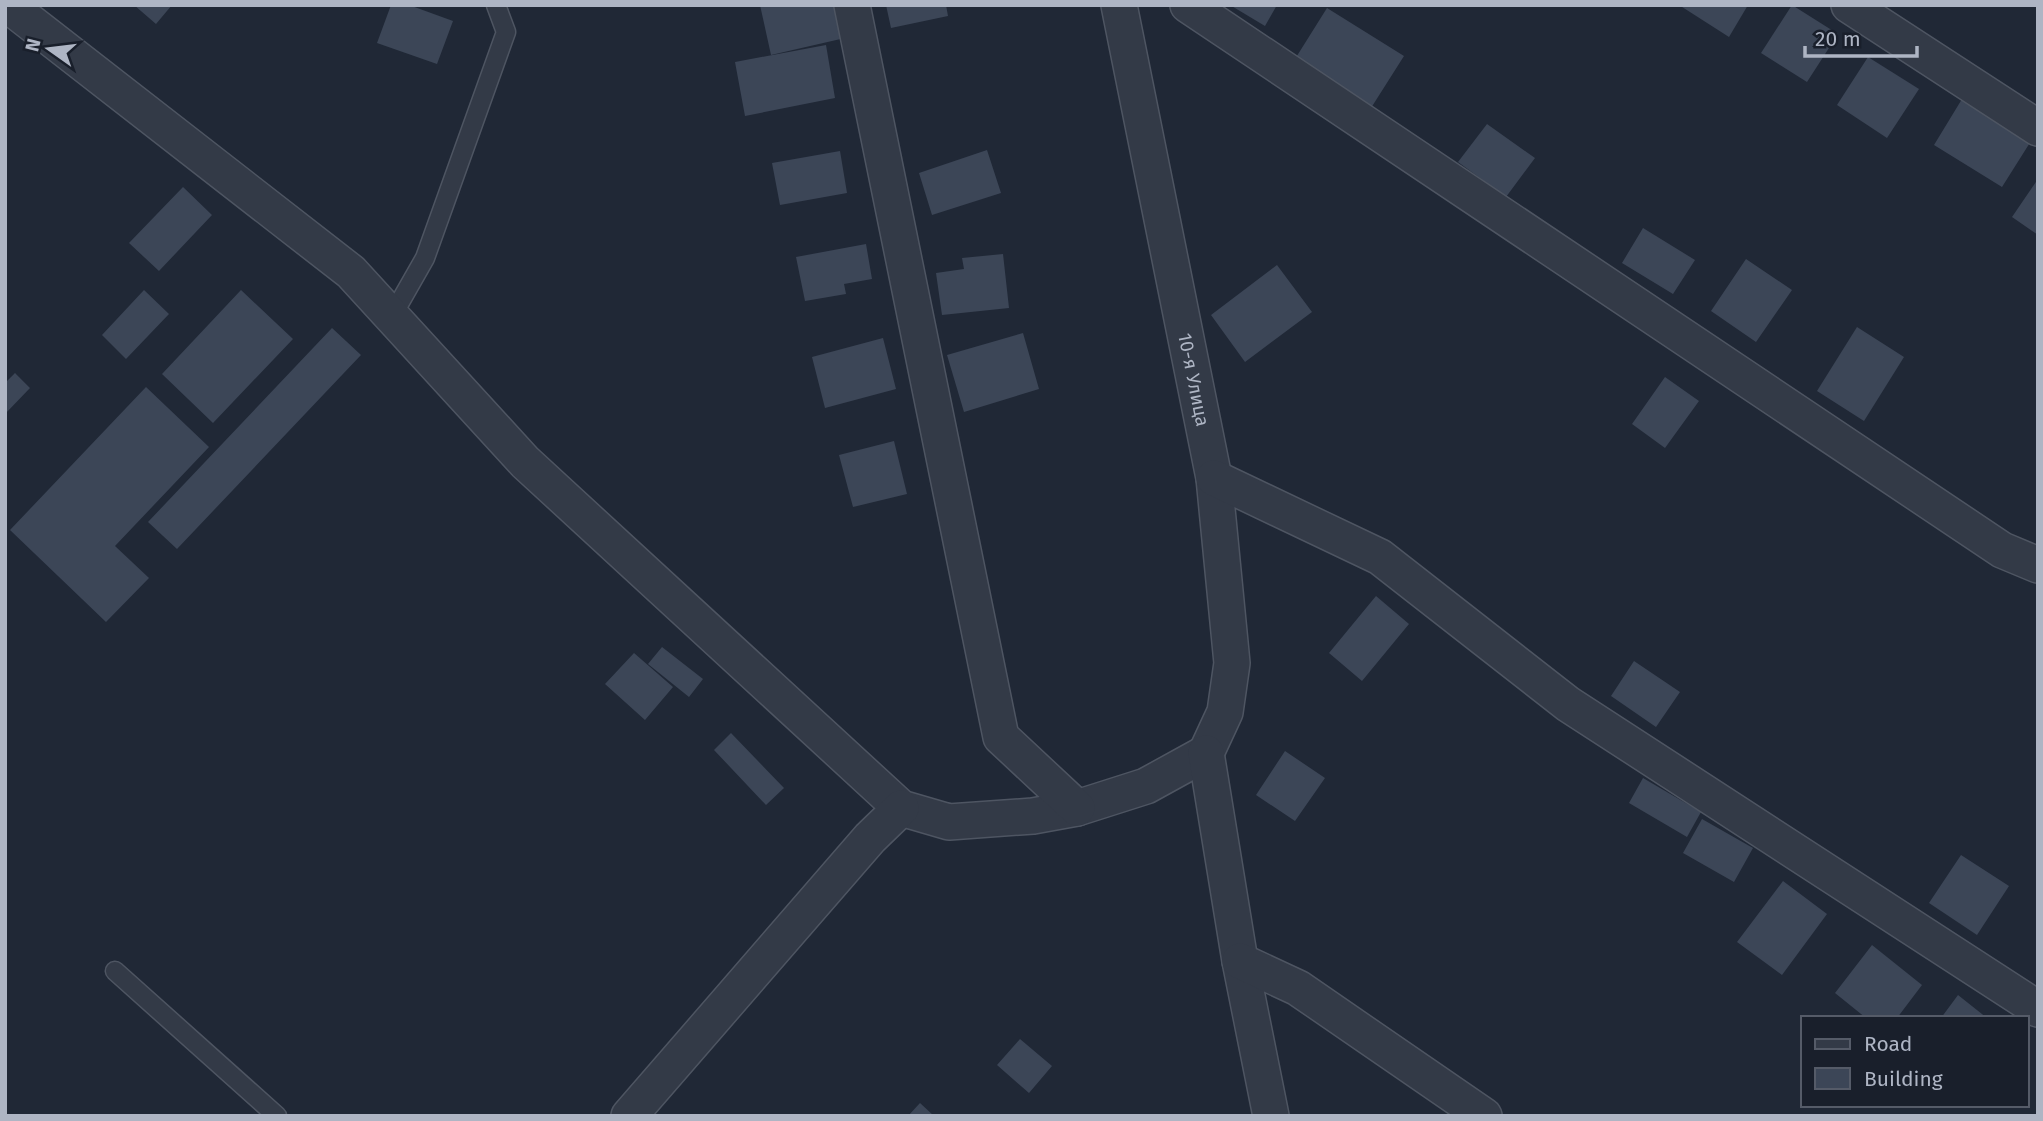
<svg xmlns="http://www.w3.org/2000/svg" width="2043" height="1121" viewBox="0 0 2043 1121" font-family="'Fira Sans',sans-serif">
  <rect width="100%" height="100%" fill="#202836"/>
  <path fill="#3c4657" d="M134,5H172L156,24Z
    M391,5H409L453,21L437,64L377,43Z
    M760,5H838L845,38L771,55Z
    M886,5H946L948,16L891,28Z
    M1230,5H1277L1265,26Z
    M1679,5H1748L1729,37Z
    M1792,5L1838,34L1807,82L1761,53Z
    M1327,8L1404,56L1371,108L1295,59Z
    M826,45L835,98L745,116L735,62Z
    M1868,57L1919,89L1887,138L1837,105Z
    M1962,99L2031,141L2002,187L1934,145Z
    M1487,124L1535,158L1506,197L1458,162Z
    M987,150L1001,193L932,215L919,173Z
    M840,151L847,193L780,205L772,163Z
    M2038,179V235L2012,217Z
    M183,187L212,215L159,271L129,243Z
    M1643,228L1695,260L1673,294L1622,263Z
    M866,244L872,279L844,284L846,294L805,301L796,257Z
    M1003,254L1009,308L942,315L936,273L964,269L962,258Z
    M1746,259L1792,290L1756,342L1711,311Z
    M1277,265L1312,312L1245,362L1211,315Z
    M144,290L169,314L126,359L102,335Z
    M241,290L293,339L213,423L162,374Z
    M1857,327L1904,357L1864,421L1817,391Z
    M332,328L361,355L177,549L148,522Z
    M1023,333L1039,389L964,412L947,355Z
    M883,338L896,389L825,408L812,357Z
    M15,373L30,388L5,414V383Z
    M1665,377L1699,401L1665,448L1632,424Z
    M146,387L209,447L115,546L149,578L106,622L10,530Z
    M894,441L907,494L853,507L839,455Z
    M1376,596L1409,624L1362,681L1329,653Z
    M662,647L703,679L689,697L648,664Z
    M634,653L673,687L645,720L605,684Z
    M1634,661L1680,692L1656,727L1611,696Z
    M731,733L784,788L766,805L714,750Z
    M1285,751L1325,778L1295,821L1256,795Z
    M1643,778L1701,812L1687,837L1629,803Z
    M1702,819L1753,848L1734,882L1683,853Z
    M1961,855L2009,886L1977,935L1929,903Z
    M1783,881L1827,914L1782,975L1737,942Z
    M1872,945L1922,985L1897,1018H1866L1835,993Z
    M1958,995L1987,1018H1941Z
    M1020,1039L1052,1066L1029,1093L997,1065Z
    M920,1103L934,1116H908Z"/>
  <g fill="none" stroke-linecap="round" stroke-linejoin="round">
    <g stroke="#4e5562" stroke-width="21">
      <path id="lane" d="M392,316L425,258L506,32L496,5
        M115,971L277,1116"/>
    </g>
    <g stroke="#4e5562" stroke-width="38">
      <g id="street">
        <path d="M8,5L351,272L525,462L901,808L949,822L1033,816L1077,808L1146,786L1206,753"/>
        <path d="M852,5L1001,737L1077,808"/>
        <path id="s1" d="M1119,5L1214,478L1232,663L1225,712L1206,753"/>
        <path d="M1188,5L2002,550L2038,565"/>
        <path d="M1849,5L2038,128"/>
        <path d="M1214,478L1380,557L1568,704L2038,1009"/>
        <path d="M1206,753L1240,961L1271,1116"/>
        <path d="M1240,961L1298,988L1484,1116"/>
        <path d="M629,1116L870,838L901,808"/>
      </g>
    </g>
    <use href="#lane" stroke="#333a47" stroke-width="18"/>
    <use href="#street" stroke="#333a47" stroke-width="35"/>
  </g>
  <g text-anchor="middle" stroke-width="5" stroke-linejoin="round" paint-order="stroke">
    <g font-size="19" fill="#aeb5c4" stroke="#191f2b">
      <text dy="7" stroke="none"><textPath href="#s1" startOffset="382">10-я Улица</textPath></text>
    </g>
  </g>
  <rect width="2043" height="1121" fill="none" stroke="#aeb5c4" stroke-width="14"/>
  <rect x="1801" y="1016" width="228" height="91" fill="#191f2b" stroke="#555b68" stroke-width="2"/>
  <rect x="1815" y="1039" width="35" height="10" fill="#333a47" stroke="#555b68" stroke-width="2"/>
  <text x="1864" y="1051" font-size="21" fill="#aeb5c4">Road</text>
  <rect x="1815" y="1068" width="35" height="21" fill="#3c4657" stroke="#555b68" stroke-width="2"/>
  <text x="1864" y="1086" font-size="21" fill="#aeb5c4">Building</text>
  <g transform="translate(49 49) rotate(284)" stroke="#191f2b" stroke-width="5" paint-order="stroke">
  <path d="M0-5L12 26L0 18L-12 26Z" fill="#aeb5c4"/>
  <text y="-10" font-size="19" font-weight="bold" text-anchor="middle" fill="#aeb5c4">N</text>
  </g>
  <path d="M1805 46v10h112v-10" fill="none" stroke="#aeb5c4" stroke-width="3.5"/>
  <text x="1815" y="46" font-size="21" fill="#aeb5c4" stroke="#191f2b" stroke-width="5" paint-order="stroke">20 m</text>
</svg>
